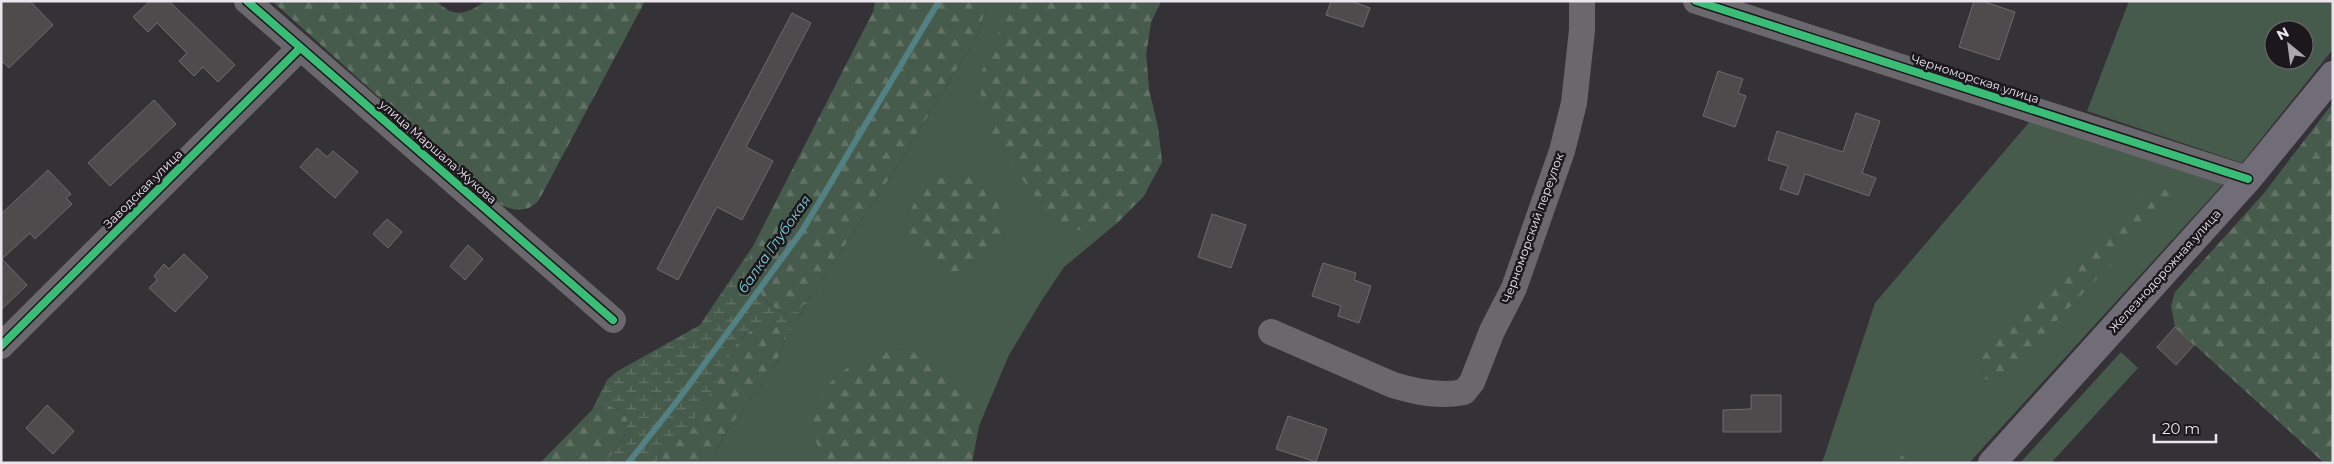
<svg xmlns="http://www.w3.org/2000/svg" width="2334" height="464" viewBox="0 0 2334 464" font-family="Montserrat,sans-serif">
  <defs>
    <pattern id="forest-firs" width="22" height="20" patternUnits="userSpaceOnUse" patternTransform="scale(1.25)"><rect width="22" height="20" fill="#475b4c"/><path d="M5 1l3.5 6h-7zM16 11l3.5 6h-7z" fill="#627366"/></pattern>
    <pattern id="wetland-marsh" width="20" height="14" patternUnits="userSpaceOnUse" patternTransform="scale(1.25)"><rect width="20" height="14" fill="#475b4c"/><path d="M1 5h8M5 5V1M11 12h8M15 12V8" fill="none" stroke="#627366"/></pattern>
  </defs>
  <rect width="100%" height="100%" fill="#343137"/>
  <path fill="#475b4c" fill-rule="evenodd" d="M989,1H1161L1151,22L1146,54L1149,90L1158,128L1162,162L1143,197L1116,224L1064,267L1042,300L1009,355L979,426L972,463H711L725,434L776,364L784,342L811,297L892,174L976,38Z
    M2129,1H2333V49L2242,163L2087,111ZM2274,30H2304V60H2274Z
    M2031,120L2226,181L1969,463H1822L1875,303Z
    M2121,352L2138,368L2051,463H2020Z"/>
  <path fill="url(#forest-firs)" d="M272,1H437C453,19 468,14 485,1H645L539,200C527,214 510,211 496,202Z
    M875,1H989L976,38L892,174L811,297L797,312L783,313L770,305L750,281L746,268L753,246L873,12Z
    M1013,1H1161L1151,22L1146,54L1149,90L1158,128L1162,162L1143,197L1116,224L1089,231L1069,229L1050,217L1020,176L1001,155L990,129L981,101V73Z
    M2333,103V461L2323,462L2175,327L2171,306L2175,292L2264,193Z
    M963,172L982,180L997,200L1004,229L996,251L975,269L947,272L923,257L910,232V211L921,192L938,179Z
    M2163,182L2172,183L2176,189L2174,198L2002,378C1986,382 1977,380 1974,363L2139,197L2153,186Z
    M761,322H774L781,331L784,342L776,364L725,434L711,463H655L672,441L740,339Z
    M887,347C894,347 904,346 910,348C935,355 975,385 978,413C980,430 973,446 972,463H827C821,452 809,432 810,419C810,415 814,409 816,405C829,374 858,360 887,347Z
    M608,405L621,411L628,420L624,437L605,463H540L592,410Z
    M1893,454H1901L1909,463H1877L1886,456Z"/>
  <path fill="url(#wetland-marsh)" d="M753,246L746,268L750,281L770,305L783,313L797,312L811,297L784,342L781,331L774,322H761L740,339L725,363L705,405L655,463H605L624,437L628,420L621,411L608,405L592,410L607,380L616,372L700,325Z"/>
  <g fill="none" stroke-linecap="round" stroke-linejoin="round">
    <path stroke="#528083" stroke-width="6" d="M628,463L678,400L802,231L939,1"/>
  </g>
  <path fill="#4f4b4c" stroke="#6f6a6b" d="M1,1H30L53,25L9,68L1,60Z
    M150,1H169L235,65L218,82L203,67L194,76L179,61L187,53L157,23L148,32L133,17Z
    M1331,1H1351L1370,8L1363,27L1326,15Z
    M1974,1H1982L2015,12L1999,60L1959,47Z
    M792,13L811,23L746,147L773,161L742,220L717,207L678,280L657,269Z
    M1718,71L1743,79L1738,93L1746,96L1735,127L1703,116Z
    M154,100L176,124L110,186L88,163Z
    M1856,113L1880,121L1862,173L1876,178L1869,196L1805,174L1798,195L1780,189L1788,166L1768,160L1777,131L1843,152Z
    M317,148L327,157L333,151L358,172L335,198L300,167Z
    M48,170L71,194L66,198L72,204L35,239L30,233L2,259L27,285L1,310V214Z
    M1212,214L1246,225L1231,268L1198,257Z
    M387,219L402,232L388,248L373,234Z
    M468,245L483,259L465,280L450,266Z
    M184,254L208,277L175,312L149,288L157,280L154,276L164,264L169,269Z
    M1323,263L1356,273L1354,280L1371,286L1359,323L1338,316L1341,306L1312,296Z
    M2175,327L2194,345L2176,365L2157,347Z
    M1751,395H1781V432H1723V410L1751,409Z
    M47,405L74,431L53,454L26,428Z
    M1288,416L1327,429L1316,462L1276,449Z"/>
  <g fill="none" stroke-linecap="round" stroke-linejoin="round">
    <path stroke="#6b686d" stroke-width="26" d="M247,1L613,320
      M1696,1L2248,179
      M1271,332L1393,385C1416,392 1440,397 1464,392L1472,382L1492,331L1514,288L1562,151L1574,103L1582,30V1
      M1,346L300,48"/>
    <path stroke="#706d77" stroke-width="28" d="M1992,463L2248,179L2333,75"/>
    <g stroke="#1b171d" stroke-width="11">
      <path id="cycleway" d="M247,1L613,320
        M1696,1L2248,179
        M1,346L300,48"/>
    </g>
    <use href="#cycleway" stroke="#3abd76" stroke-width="8"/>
  </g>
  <g text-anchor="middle" stroke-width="5" stroke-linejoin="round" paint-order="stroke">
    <g font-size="12" fill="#ebe6ee" stroke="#1b171d">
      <text transform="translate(1975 79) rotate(18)" y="4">Черноморская улица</text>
      <text transform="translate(438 152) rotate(41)" y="4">улица Маршала Жукова</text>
      <text transform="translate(143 189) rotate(-45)" y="4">Заводская улица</text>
      <text transform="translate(1533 228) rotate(-70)" y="4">Черноморский переулок</text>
      <text transform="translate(2165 271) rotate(-48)" y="4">Железнодорожная улица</text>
    </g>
    <g font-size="14" font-style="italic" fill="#7bd2d5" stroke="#1b171d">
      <text transform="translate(774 244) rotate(-55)" y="5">балка Глубокая</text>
    </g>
  </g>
  <rect width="2334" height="464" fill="none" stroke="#ebe6ee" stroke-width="5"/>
  <g transform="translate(2289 45) rotate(331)"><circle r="24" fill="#1b171d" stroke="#6e6a71"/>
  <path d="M0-4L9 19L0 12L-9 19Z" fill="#aba7ae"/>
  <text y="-8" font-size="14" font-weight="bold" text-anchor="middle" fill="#ebe6ee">N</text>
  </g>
  <path d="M2154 434v8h62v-8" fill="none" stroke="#ebe6ee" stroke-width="2.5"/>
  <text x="2162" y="434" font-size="15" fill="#ebe6ee" stroke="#1b171d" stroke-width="4" paint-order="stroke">20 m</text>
</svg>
